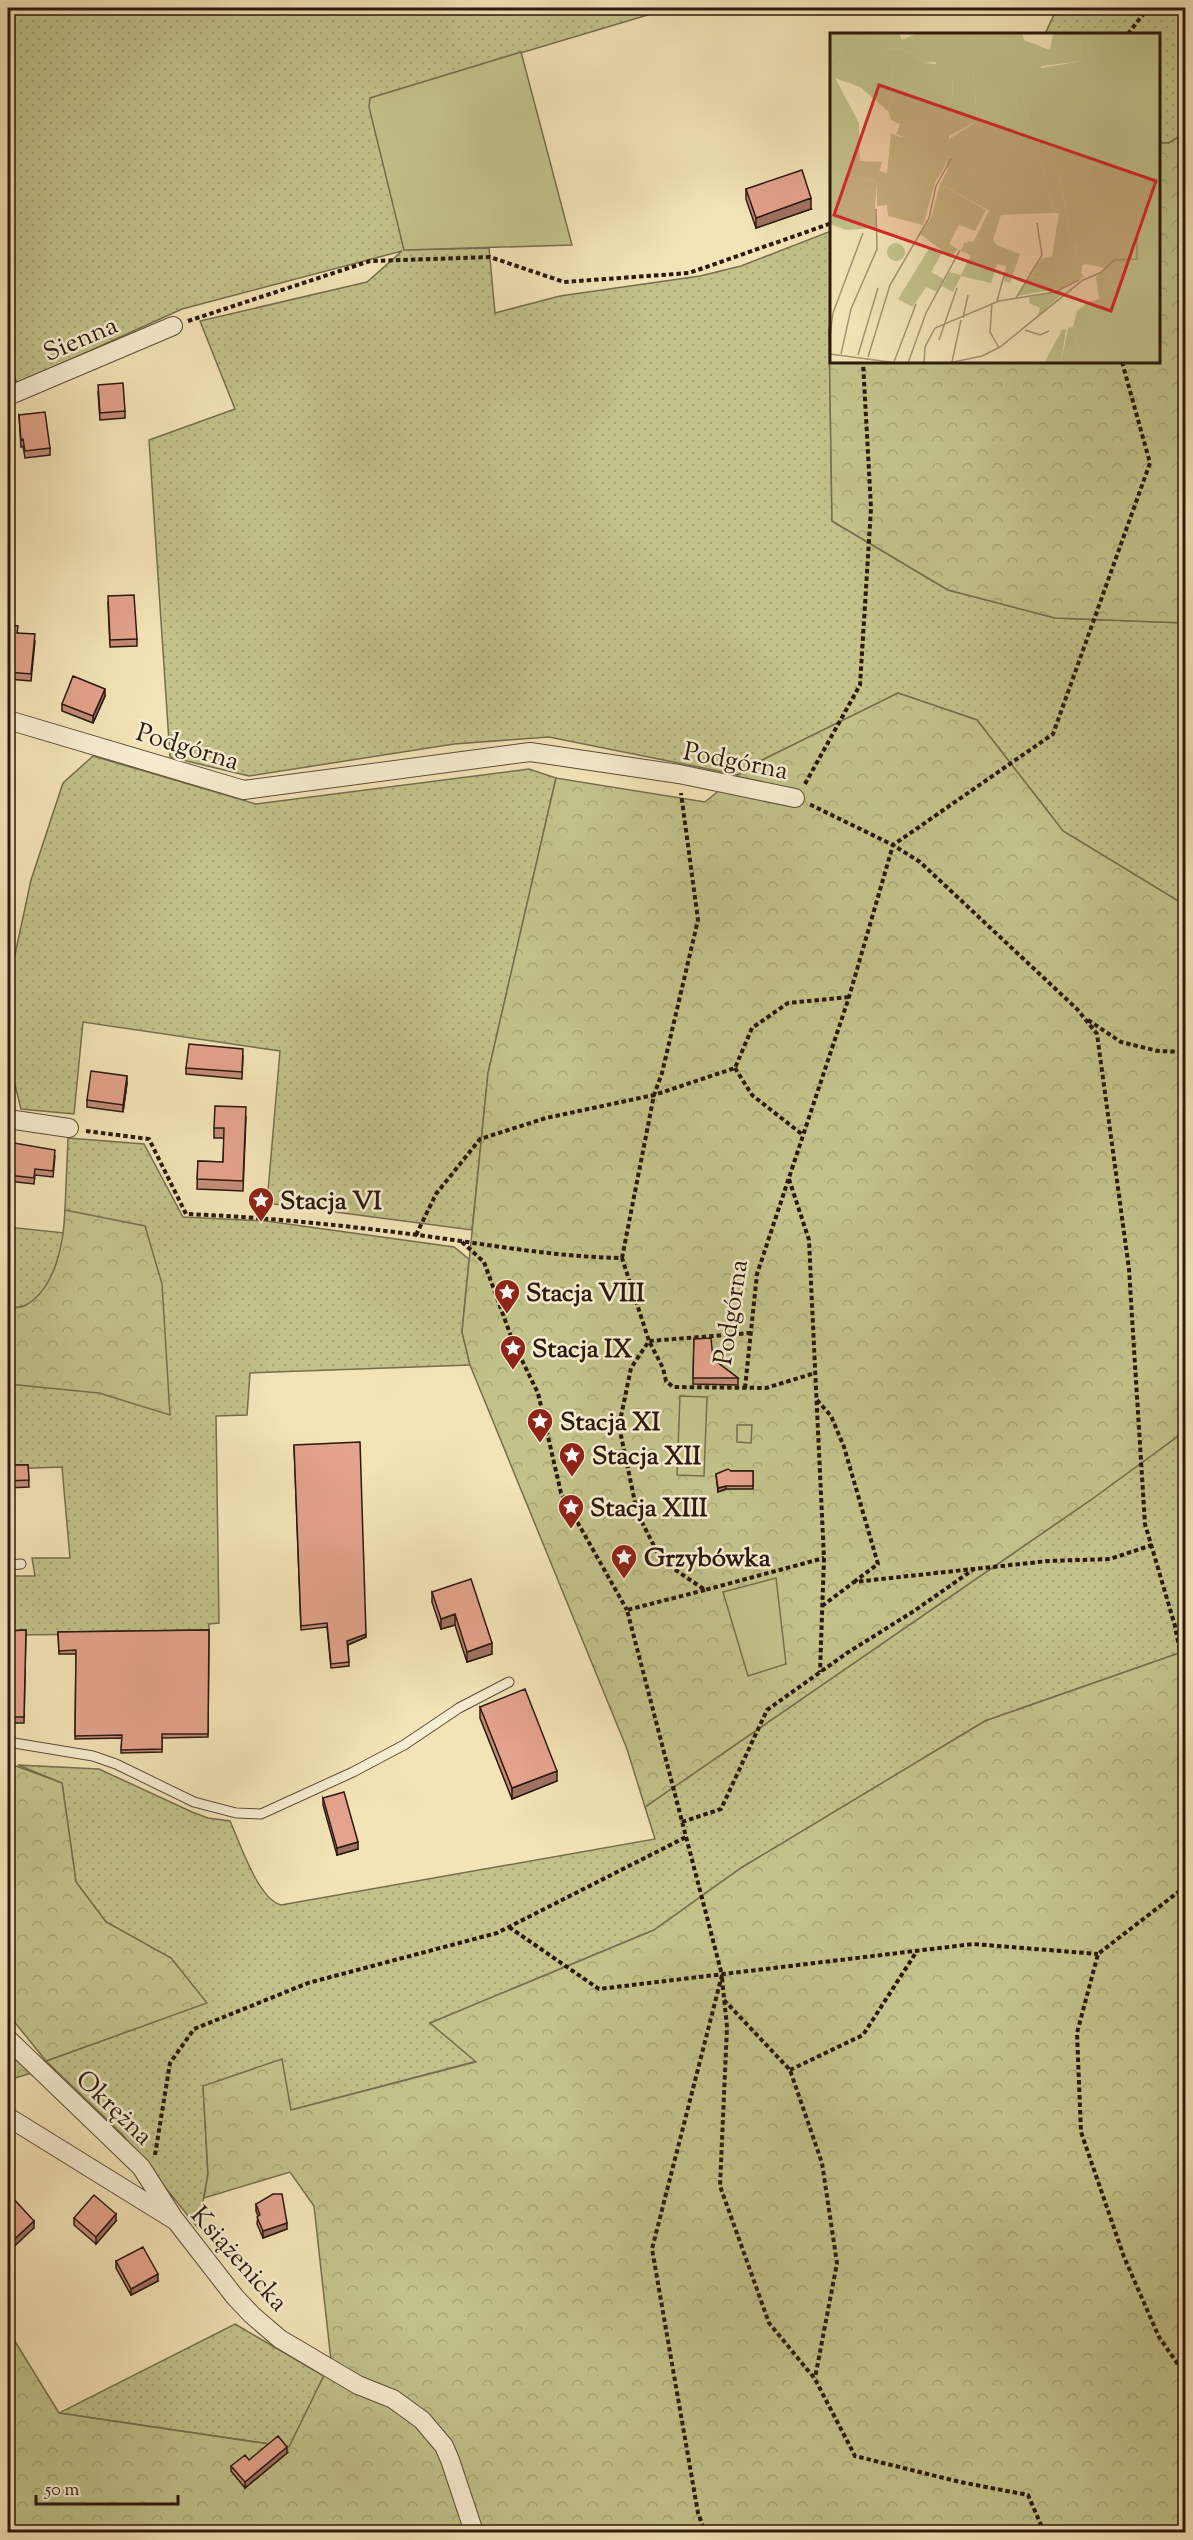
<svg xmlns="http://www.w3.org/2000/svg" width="1193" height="2540" viewBox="0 0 1193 2540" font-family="'Sorts Mill Goudy',serif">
  <defs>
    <pattern id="grass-dots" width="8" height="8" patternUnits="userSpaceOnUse" patternTransform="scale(1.5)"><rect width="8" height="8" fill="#c2c28a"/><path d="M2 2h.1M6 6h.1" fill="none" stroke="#a7a676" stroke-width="1.8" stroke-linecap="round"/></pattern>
    <pattern id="forest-crowns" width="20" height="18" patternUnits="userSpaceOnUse" patternTransform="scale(1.5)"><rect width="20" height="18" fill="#c2c28a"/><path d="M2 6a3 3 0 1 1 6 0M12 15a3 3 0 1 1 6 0" fill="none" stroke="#a7a676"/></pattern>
  </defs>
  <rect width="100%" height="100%" fill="#f3e4b7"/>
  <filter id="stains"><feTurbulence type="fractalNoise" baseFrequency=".00333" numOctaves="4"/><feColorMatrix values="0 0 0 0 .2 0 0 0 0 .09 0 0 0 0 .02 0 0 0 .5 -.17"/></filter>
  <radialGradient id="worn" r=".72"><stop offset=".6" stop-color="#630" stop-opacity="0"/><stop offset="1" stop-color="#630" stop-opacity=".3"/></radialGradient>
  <path fill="url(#grass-dots)" stroke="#766e4d" stroke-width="1.5" d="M8,8H671L370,98L404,250L489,248L495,313L560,296L700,276L741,266L831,231L832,322L829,329L832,521L948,590L1055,618L1185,623V897L1178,901L1063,831L977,720L898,693L748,767L738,775L549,737L454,744L249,776L170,757L149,440L235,409L200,321L367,282L402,251L182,309L17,384L8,356Z
    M1057,8H1185V132L1169,143H1159L1158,34H1045Z
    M93,756L256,804L529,769L556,778L488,1073L472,1230L267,1203L280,1051L83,1022L74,1114L21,1109L15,1085L8,1082V987L31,880L63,783Z
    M68,1138L144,1144L183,1217L266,1221L454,1247L469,1259L462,1332L470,1365L250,1373L247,1415L216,1416L219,1623L209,1624V1633L8,1635V1576H35L32,1558H70L62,1467L8,1469V1227L64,1233Z
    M1185,1431V1651L985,1721L741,1868L654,1930L430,2023L477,2061L291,2110L203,2086L208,2174L198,2228L122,2134L46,2061L206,2003L171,1958L106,1922L76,1882L62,1783L18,1765L99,1769L192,1812L208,1818L230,1821C240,1843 258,1899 281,1905L655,1839L645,1807L1092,1499Z
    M235,2324L324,2376L289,2447L59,2413Z"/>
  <path fill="url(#forest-crowns)" stroke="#766e4d" stroke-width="1.5" d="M1185,132V623L1055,618L948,590L832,521L829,329L831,322L832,362H1158L1159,143H1169Z
    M898,693L977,720L1063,831L1178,901L1185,897V1431L1092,1499L645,1807L627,1749L470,1365L462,1332L488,1073L556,778L705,802L748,767Z
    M65,1210L145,1226L162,1284L170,1415L99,1393L8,1384V1308C13,1307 21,1308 26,1305C56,1288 64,1241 65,1210Z
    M1185,1651V2532H8V2330L59,2413L289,2447L331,2361L314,2206L290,2172L204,2198L208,2174L203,2086L282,2059L291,2110L476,2062L430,2023L654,1930L741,1868L985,1721Z
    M8,1763L62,1783L76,1882L106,1922L171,1958L207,2003L46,2061L8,2014Z
    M8,2049L32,2073L8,2080Z"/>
  <path fill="#c2c28a" stroke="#766e4d" stroke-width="1.5" d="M521,52L572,245L404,250L369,107L370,98Z
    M680,1396L707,1397L704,1476L677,1475Z
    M737,1425H752L751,1443L737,1442Z
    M776,1578L786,1664L748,1676L723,1592Z"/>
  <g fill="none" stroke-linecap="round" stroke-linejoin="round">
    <g stroke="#5d4c3a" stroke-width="11">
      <path id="service" d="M8,1565L21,1564
        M8,1742L93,1756L116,1764L194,1802L236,1813L261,1814L353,1772L404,1745L459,1708L509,1682"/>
    </g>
    <g stroke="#5d4c3a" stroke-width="20">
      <path id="minor" d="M8,396L173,326
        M8,720L244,790L530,752L679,774L795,798
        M8,1119L69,1128
        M8,2039L141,2167L173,2217
        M8,2117L176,2221L235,2297L252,2315L280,2339L358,2385L393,2399L422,2420L444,2446L450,2460L474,2532"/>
    </g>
    <path stroke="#2b1910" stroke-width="4" stroke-dasharray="4.5 3" stroke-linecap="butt" d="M1128,34L1148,8
      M188,321L370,261L490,257L564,282L689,273L832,223
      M1122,362L1150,463L1053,734L893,845L920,862L1077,1009L1097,1034L1129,1269L1145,1524L1175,1626L1186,1683
      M805,784L860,685L871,508L863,362
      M1088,1020L1121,1042L1158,1051L1186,1052
      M735,1068L752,1095L803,1135
      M8,1091L12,1094L10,1102
      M86,1131L149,1139L186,1214C264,1217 341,1225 418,1235C486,1244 553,1257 622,1258L649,1341L663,1368L666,1381L673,1387L766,1388L815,1373
      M789,1179L809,1240L824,1558L820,1672
      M416,1235L436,1194L480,1139L546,1118L654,1095L735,1068L752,1028L788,1003L849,997
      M462,1242L484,1262L513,1342L538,1393L561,1493L627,1610
      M622,1258L654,1095L662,1073L698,920L681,793
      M751,1333L649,1341L631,1368L619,1426L637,1512L661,1560L705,1590L824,1558
      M745,1388L757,1274L849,997L893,845L809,804
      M817,1400L831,1416L844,1447L878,1564L854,1582
      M705,1590L627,1610L722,1975L652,2249L698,2513L705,2532
      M822,1606L854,1582L973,1569
      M682,1822L721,1809L767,1710L847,1653L914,1611L974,1569L1048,1561L1110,1559L1152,1545
      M1186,1886L1098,1954L1077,2033L1081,2132L1124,2257L1159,2337L1186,2376
      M509,1927L599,1989L973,1944L1098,1954
      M722,1978L727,2027L720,2186L769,2323L815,2379L855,2456L960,2482L1028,2495L1044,2532
      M724,2000L790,2070L822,2163L837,2263L815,2378
      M790,2070L863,2035L917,1951
      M155,2155L170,2063L194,2029L308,1983L497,1933L686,1837"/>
    <use href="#service" stroke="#f7edd0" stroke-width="9"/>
    <use href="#minor" stroke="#f7edd0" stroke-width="18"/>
  </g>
  <path fill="#c48c78" stroke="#2b1910" stroke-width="1.5" d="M746,189L811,209L756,228L746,199Z
    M98,392L125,411V418L100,420Z
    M19,415L50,448V455L25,458L23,446L21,447Z
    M108,603L137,639V646L110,647Z
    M8,625L18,633L35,641L31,681L8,679Z
    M105,696L93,723L62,711V704Z
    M243,1056L242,1079L186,1074V1068Z
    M127,1083L123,1112L87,1107V1100Z
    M246,1117L243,1191L197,1189L198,1161L223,1162L224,1138H214V1128Z
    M8,1144L55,1156L53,1177L35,1175L34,1184L8,1181Z
    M694,1339L713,1359L738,1378V1385L693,1384Z
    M294,1445L366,1637L348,1645L349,1666L331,1668L327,1627L301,1630Z
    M8,1465H28L29,1487L8,1488Z
    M731,1471H753V1489H726L718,1492L716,1474Z
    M432,1592L492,1654L467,1662L455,1625L441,1629L432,1602Z
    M26,1630L24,1723H8V1631Z
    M209,1630L208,1737L162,1738V1752L121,1753L122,1738L75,1739L76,1654H59L58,1632Z
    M480,1707L557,1781L512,1799L480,1718Z
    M323,1798L358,1849L337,1855L323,1805Z
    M256,2204L287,2229L263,2238L257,2224L258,2216L256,2211Z
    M74,2218L116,2221L96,2244L74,2225Z
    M116,2261L158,2281L131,2295L116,2268Z
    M287,2453L245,2488L231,2471V2466L249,2460Z"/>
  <path fill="#a07262" stroke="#2b1910" stroke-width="1.5" d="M811,198V209L756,228V218Z
    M105,689V696L93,723V716Z
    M127,1076V1083L123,1112V1105Z
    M726,1486V1489L718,1492V1488Z
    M455,1614V1625L441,1629V1619Z
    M366,1634V1637L347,1645V1641Z
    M492,1643V1654L467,1662V1652Z
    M557,1771V1781L512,1799V1788Z
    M358,1842V1849L337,1855V1848Z
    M116,2214V2221L96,2244V2237Z
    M34,2221V2228L8,2252V2245Z
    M287,2223V2229L263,2238V2231Z
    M158,2274V2281L131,2295V2289Z
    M287,2447V2453L245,2488V2482Z"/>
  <path fill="#e4a38c" stroke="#2b1910" stroke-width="1.5" d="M802,170L811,198L756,218L746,189Z
    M123,383L125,411L100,413L98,385Z
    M45,412L50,448L25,451L23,439L21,440L19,415Z
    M134,595L137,639L110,640L108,596Z
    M8,625L18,626L17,633L35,634L31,674L8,672Z
    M73,676L105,689L93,716L62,704Z
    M189,1044L243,1049L242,1072L186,1068Z
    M91,1071L127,1076L123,1105L87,1100Z
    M215,1106L246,1107L243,1181L197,1179L198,1161L223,1162L224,1128H214Z
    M8,1142L55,1150L53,1171L35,1169L34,1178L8,1175Z
    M711,1338L713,1359L738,1378H693L694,1339Z
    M360,1442L366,1634L347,1641L349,1662L331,1664L327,1623L301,1626L294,1445Z
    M8,1465H28L29,1480L8,1481Z
    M728,1469L731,1471H753V1486H726L718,1488L716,1474Z
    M471,1579L492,1643L467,1652L455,1614L441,1619L432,1592Z
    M26,1630L24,1717H8V1631Z
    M209,1630L208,1734H162V1749L121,1750L122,1735L75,1736L76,1650L59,1651L58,1632Z
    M525,1689L557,1771L512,1788L480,1707Z
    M344,1792L358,1842L337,1848L323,1798Z
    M273,2194H282L287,2223L263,2231L257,2217L260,2215L256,2204Z
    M94,2195L116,2214L96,2237L74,2218Z
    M11,2196L34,2221L8,2245V2200Z
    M143,2247L158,2274L131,2289L116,2261Z
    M278,2436L287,2447L245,2482L231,2466L245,2455L249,2460Z"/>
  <defs>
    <g id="sight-pin" transform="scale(1.35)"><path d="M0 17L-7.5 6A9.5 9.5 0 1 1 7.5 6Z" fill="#8f2418" stroke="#f7edd0"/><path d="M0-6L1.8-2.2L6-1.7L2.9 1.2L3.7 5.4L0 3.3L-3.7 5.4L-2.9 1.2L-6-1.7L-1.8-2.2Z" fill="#fff"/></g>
  </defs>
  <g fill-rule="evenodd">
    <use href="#sight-pin" x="261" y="1200"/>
    <use href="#sight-pin" x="507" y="1292"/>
    <use href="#sight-pin" x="513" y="1348"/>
    <use href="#sight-pin" x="540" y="1421"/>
    <use href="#sight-pin" x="572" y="1455"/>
    <use href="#sight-pin" x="571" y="1507"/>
    <use href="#sight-pin" x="624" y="1557"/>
  </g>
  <g text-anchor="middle" stroke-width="5" stroke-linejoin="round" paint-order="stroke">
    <g font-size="26" fill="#2b1910" stroke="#f7edd0">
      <text transform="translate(80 338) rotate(-23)" y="9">Sienna</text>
      <text transform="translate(188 746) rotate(17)" y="9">Podgórna</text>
      <text transform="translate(736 760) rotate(11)" y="9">Podgórna</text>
      <text transform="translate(730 1312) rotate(-81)" y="9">Podgórna</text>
      <text transform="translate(115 2107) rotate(44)" y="9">Okrężna</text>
      <text transform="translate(240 2258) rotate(48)" y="9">Książenicka</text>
    </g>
    <g font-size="26" font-weight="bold" fill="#2b1910" stroke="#f7edd0" text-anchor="start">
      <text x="280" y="1209">Stacja VI</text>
      <text x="526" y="1301">Stacja VIII</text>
      <text x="532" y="1357">Stacja IX</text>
      <text x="560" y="1430">Stacja XI</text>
      <text x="592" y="1464">Stacja XII</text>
      <text x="590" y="1516">Stacja XIII</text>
      <text x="644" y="1566">Grzybówka</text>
    </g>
  </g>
  <g transform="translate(830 33)">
    <rect width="330" height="330" fill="#f3e4b7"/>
    <path d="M39,0H69L72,7L87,0H107V6L138,10L142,0H192L194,7L220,17L223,0H248L253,28L211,33L209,71L216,94L229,107V140L241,211L247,208L245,230L254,244L231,255L230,236L212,245L201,243L211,226L222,223L229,180H225L188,49L143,38L147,88L119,103L116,131L105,150L93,192L58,183L57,172L47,173V149L45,174L47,195L16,197L0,191V33H9L12,14L28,12ZM67,15L81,19L94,30L105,29L123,47L122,63L111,91L71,104L61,100L57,140L50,138L46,148L30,146L29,90L5,45L30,54L58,78L64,60L60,46L64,30L52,18ZM110,151L156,177L145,198L129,192L119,211L128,216L121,224L90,201L101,185ZM159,178L171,182L163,207L167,212L190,221L180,250L174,248L176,233L167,231L161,250L131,243L123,259L112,253L119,239L131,242L141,222L131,218L134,210L144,208ZM57 219a9 9 0 1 1 18 0a9 9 0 1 1-18 0ZM100,214L112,220L101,239L114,246L107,259L96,254L83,274L68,266ZM275,236L282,243L269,266L266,244ZM243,294L248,315L242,330H231L238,295Z" fill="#c2c28a" fill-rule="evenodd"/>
    <path d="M0,0H39L27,17L12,15L9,33H0ZM107,0H142L138,10L105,19ZM248,0H330V330H242L248,315L243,294L247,278L258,269L269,266L282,243L274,235L256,231L252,232L251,243L239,239V229H245L247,209L241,211L229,140V108L216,106L209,71L194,38L253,28ZM67,15L81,19L94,30L113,32L123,47L122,63L111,91L92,111L66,101L70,91L61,87L58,78L64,60L60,46L64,30L52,18ZM168,35L180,40L188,49L225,180L167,182L110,151L118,136L113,110L147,88L143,38ZM143,213L165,217L148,247L143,246L147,229L138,221ZM230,235L231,255L187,263L201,243L212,245ZM231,257V262L207,284L210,275L199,270L200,264ZM236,296L231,330H214L232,297Z" fill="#c2c28a"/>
    <path d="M29,128L52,129L47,148L29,146Z" fill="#c2c28a"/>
    <path fill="none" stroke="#a39374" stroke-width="1.5" d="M186,265L212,222L207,190M167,268L175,239M162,270L160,299L169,315M133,285L138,262M195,297L210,302L219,298M0,302L3,280L33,200M109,307L127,255M0,321L67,330M11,321L21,276L47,216L46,176M28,322L48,255M38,324L60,252L99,185L106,153L121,126M64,329L86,271M122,329L131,287M78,330L96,280L130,217M94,330L95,314L105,295L169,268L225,259L249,247M119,330L152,323L170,314L253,247L270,240L284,227L307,226V200"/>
    <path fill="#d62828" fill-opacity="0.15" stroke="#d62828" stroke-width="3" d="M49,52L326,148L281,278L4,182Z"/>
    <rect width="330" height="330" fill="none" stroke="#2b1910" stroke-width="3"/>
  </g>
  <rect width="1193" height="2540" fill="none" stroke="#f3e4b7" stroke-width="30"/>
  <rect x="9" y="9" width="1175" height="2522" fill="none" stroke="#2b1910" stroke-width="3"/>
  <rect x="15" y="15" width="1163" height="2510" fill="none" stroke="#2b1910" stroke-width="1.5"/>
  <path d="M36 2495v9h142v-9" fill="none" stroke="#2b1910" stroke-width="3"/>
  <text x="45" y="2495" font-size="18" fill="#2b1910" stroke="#f7edd0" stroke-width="4.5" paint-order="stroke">50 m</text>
  <rect width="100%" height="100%" filter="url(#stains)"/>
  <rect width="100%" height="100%" fill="url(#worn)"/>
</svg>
